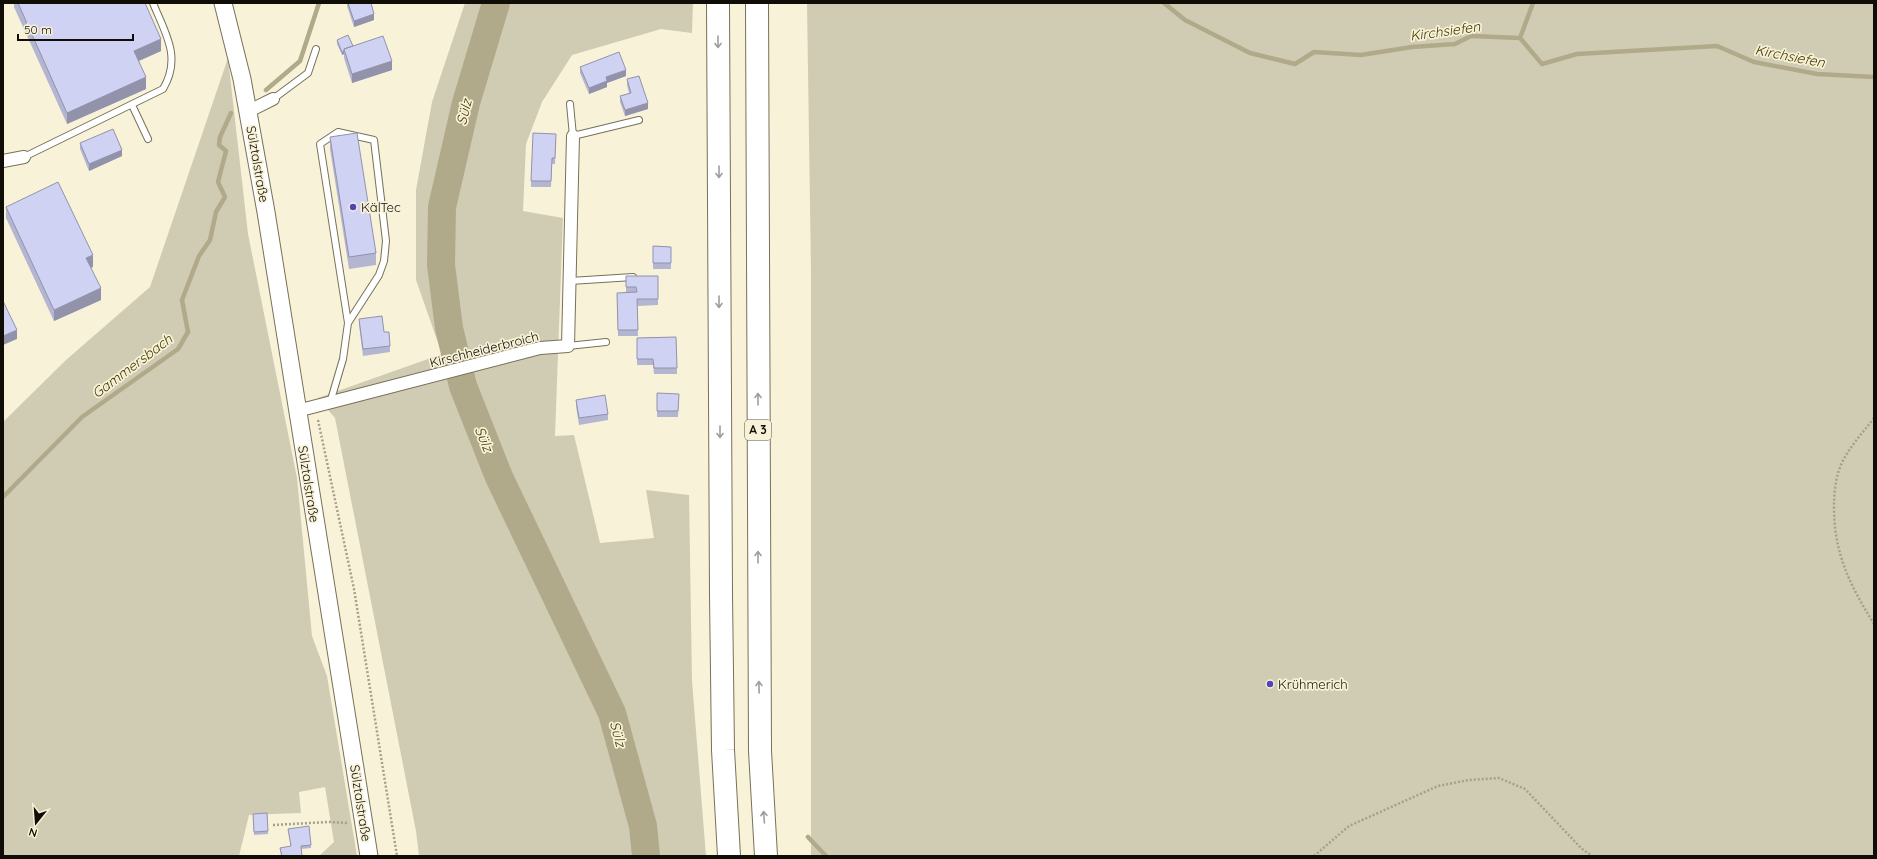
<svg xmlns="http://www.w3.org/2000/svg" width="1877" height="859" viewBox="0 0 1877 859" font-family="Quicksand,sans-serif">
  <rect width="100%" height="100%" fill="#f8f2d8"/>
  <path fill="#d0cbb3" d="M465,3H693L692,33L661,29L572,55L542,102L526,144L523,211L563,218L555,436L574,435L600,543L654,538L646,490L689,495L692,681L706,856H419L416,831L335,418L318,398L442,354L416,280V190L432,102Z
    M807,3H1874V856H811V271Z
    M228,58L248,234L297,478L312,636L327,676L357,856H319L334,842L325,787L299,792L301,813L249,815L239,856H3V422L66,360L150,287Z"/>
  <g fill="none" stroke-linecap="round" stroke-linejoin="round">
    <path stroke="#b1aa8a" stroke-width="4.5" d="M1164,3L1185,20L1250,53L1295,64L1314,52L1361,55L1412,47L1455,44L1471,36L1520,38L1542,64L1577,54L1717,46L1754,62L1817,74L1874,77
      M1520,38L1533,3
      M266,90L300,61L319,3
      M3,497L82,417L178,349L188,332L182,300L199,256L210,240L216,212L225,197L218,182L226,151L219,145L220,137L231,113
      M808,837L826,856"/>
    <path stroke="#b1aa8a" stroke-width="28" d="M496,3L466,103L442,207L441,265L449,328L463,386L499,477L612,713L643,826L646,856"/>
    <g stroke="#76715a" stroke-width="8">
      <path id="service" d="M273,99L308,73L316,49
        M570,104L573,136L639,120
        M132,105L148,139
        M24,157L163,89C182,57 165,33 153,3
        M570,281L633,277
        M568,346L606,342
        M330,403L343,359L348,323L379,275L384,261L386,241L374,140L338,132L320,144L348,323"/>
    </g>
    <g stroke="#76715a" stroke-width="14">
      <path id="minor" d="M249,111L273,99
        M3,161L24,157
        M297,411L540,348L568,346L573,136"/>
    </g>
    <g stroke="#76715a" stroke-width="19">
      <path id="secondary" d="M223,3L242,79L266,212L369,856"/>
    </g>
    <g stroke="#76715a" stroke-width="24">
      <path id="motorway" d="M718,3L721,595L723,750L729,856
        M757,3L760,751L766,856"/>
    </g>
    <path stroke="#a5a08c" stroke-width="2.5" stroke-dasharray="2 2" stroke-linecap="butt" d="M1874,418C1864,431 1853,443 1845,457C1836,472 1834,490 1834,507C1834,554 1850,585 1874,624
      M318,420L354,589L397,856
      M273,825L329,822L348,823
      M1314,856L1349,826L1438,786L1469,780L1499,778L1525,789L1581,848L1592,856"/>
    <use href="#service" stroke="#fff" stroke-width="6"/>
    <use href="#minor" stroke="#fff" stroke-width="12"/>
    <use href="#secondary" stroke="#fff" stroke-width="17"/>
    <use href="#motorway" stroke="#fff" stroke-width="22"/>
  </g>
  <path fill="#b3b5d1" d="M14,3H145L161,51L139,61L146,89L67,124L14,7Z
    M347,3H371L374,20L354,27L347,6Z
    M337,40L353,46L392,70L352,83L344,58V54L342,55L337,44Z
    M580,67L626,76L607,83V87L589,94L580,73Z
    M627,79L648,109L625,116L620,102V96L629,93L627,85Z
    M556,134L555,164H552L551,187H531V181Z
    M330,137L376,253V265L349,269L330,149Z
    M80,143L122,156L89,171L80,149Z
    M6,207L93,267H91L101,300L54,321L6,218Z
    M653,246L671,247V269H653Z
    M626,276H658V305L637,306L638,336H618L617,293H626Z
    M359,319L384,332L390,346V352L363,356L359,325Z
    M676,337L677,374H654L653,365H637V338Z
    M679,394L678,417H657V411Z
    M576,400L608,414V420L579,425L576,406Z
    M267,813L268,834L254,835L253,814Z
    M288,829L311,845V848L301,849L302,856H281L280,848L291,847Z"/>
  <path fill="#9293aa" d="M374,14V20L354,27V21Z
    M161,39V51L134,63V51Z
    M344,51V54L342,55V52Z
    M392,61V70L352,83V74Z
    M626,70V76L607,83V87L589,94V88L606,77Z
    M146,77V89L67,124V113Z
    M648,103V109L625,116V110Z
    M122,150V156L89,171V164Z
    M93,255V267L86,270V258Z
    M101,288V300L54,321V310Z
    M17,330V339L3,345V336Z"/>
  <path fill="#d0d2f3" stroke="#9293aa" d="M18,3H145L161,39L134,51L146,77L67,113Z
    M348,3H371L374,14L354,21Z
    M348,35L353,46L344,49V51L342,52L337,40Z
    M383,36L392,61L352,74L344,49Z
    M619,52L626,70L606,77L607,81L589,88L580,67Z
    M639,76L648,103L625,110L620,96L631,93L627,79Z
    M113,129L122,150L89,164L80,143Z
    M357,133L376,253L349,257L330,137Z
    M533,133L556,134L555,158H552L551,181H531Z
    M58,182L93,255L86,258L101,288L54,310L6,207Z
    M653,246L671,247V263H653Z
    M626,276H658V299H637L638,330H618L617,293L637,292L636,287H626Z
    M3,301L17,330L3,336Z
    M382,316L384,332H389L390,346L363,349L359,319Z
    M676,337L677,368H654L653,359H637V338Z
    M657,393L679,394L678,411H657Z
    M605,395L608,414L579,418L576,400Z
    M267,813L268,831L254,832L253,814Z
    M309,826L311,845L301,846L302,856H282L280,848L291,846L288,829Z"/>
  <defs><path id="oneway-shaft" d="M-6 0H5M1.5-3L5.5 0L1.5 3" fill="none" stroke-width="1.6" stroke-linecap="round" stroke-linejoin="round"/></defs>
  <g stroke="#9f9e9b">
    <use href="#oneway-shaft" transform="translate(718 42) rotate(90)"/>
    <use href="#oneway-shaft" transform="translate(719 172) rotate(90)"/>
    <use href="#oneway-shaft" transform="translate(719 302) rotate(90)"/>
    <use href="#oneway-shaft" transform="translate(758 399) rotate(-90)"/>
    <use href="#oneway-shaft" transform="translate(720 432) rotate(90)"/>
    <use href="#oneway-shaft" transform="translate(758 557) rotate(-90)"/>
    <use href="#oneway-shaft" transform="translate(759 687) rotate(-91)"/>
    <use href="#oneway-shaft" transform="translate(764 817) rotate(-94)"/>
  </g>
  <g fill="#5144bb" stroke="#f8f2d8" stroke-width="1.5">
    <circle cx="353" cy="207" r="4"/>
    <circle cx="1270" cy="684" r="4"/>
  </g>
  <g text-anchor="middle" stroke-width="3.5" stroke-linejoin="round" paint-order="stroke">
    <rect fill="#f8f2d8" stroke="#555244" stroke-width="1" x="745" y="420" width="26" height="20" rx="3"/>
    <g font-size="12" font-weight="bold" fill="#0f0d05">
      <text x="758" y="434">A 3</text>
    </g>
    <g font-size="13" fill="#0f0d05" stroke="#f8f2d8">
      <text transform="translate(258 164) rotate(80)" y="5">Sülztalstraße</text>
      <text transform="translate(484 349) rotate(-14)" y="5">Kirschheiderbroich</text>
      <text transform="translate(309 484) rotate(81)" y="5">Sülztalstraße</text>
      <text transform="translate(361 803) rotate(81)" y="5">Sülztalstraße</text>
    </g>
    <g font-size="13" fill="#0f0d05" stroke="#f8f2d8" text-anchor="start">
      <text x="361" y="212">KälTec</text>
      <text x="1278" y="689">Krühmerich</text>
    </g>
    <g font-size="14" font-style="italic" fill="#463a00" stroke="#f8f2d8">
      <text transform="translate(1445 31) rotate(-8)" y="5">Kirchsiefen</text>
      <text transform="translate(1790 56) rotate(11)" y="5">Kirchsiefen</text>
      <text transform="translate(464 112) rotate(-76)" y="5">Sülz</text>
      <text transform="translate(132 366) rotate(-37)" y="5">Gammersbach</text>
      <text transform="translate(484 439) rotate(68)" y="5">Sülz</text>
      <text transform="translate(618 734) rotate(75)" y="5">Sülz</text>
    </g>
  </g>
  <rect width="1877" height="859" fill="none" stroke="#0f0d05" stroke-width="8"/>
  <g transform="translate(36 823) rotate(197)" stroke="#f8f2d8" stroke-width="3" paint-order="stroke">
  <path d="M0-3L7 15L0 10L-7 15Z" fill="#0f0d05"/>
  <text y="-6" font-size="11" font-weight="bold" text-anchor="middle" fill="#0f0d05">N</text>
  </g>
  <path d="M18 34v6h115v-6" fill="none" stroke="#0f0d05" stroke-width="2"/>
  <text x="24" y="34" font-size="12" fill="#0f0d05" stroke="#f8f2d8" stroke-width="3" paint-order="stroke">50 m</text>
</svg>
